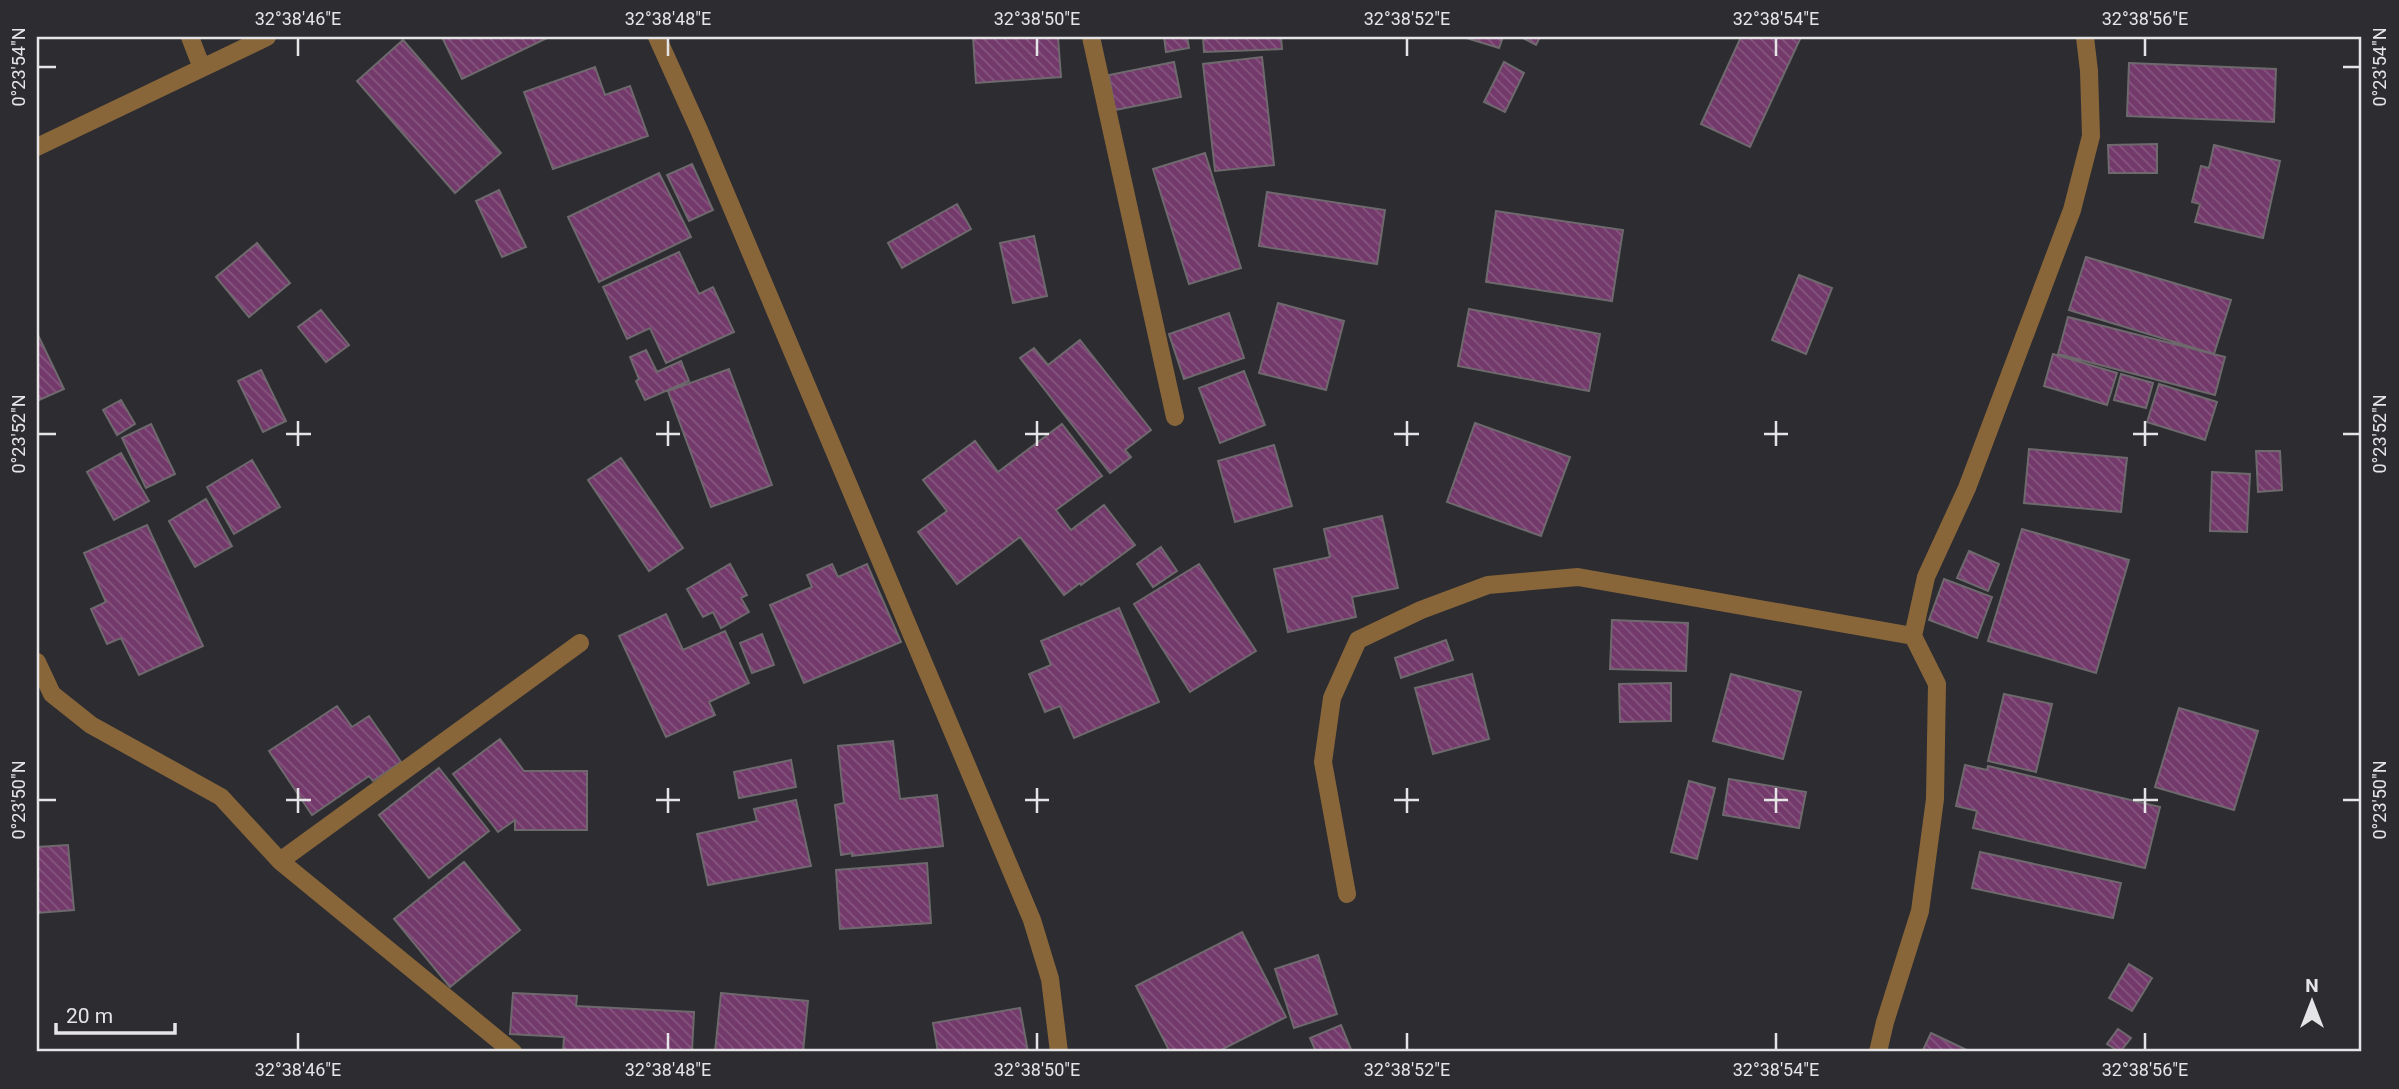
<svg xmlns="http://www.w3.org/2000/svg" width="2399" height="1089" viewBox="0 0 2399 1089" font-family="Roboto,sans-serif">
  <defs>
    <pattern id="building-back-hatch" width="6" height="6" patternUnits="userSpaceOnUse" patternTransform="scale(1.75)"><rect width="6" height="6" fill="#72396a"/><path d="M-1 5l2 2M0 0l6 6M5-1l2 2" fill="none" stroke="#86567f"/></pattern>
  </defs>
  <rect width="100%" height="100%" fill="#2c2c31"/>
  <path fill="url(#building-back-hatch)" stroke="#6e696d" stroke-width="2" d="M442,37H549L462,79Z
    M973,37H1058L1061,77L976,83Z
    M1164,37H1187L1189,48L1166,52Z
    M1203,37H1281L1282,49L1204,52Z
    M1463,37H1503L1499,48Z
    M1521,37H1540L1536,45Z
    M1741,37H1801L1750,147L1701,124Z
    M403,40L501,153L455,193L357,81Z
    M1262,57L1274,165L1215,171L1203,64Z
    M1174,62L1181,97L1115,110L1109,75Z
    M1504,62L1524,73L1505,112L1484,102Z
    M2129,63L2276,69L2274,122L2127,116Z
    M595,67L605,95L630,86L648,136L553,169L524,92Z
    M2157,144V173H2109L2108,145Z
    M2214,145L2280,161L2263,238L2195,222L2200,204L2192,202L2201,166L2209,168Z
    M1205,153L1241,268L1189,284L1153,169Z
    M692,164L713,210L689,221L667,175Z
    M659,173L691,237L599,282L568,217Z
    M499,190L526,247L502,257L476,201Z
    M1267,192L1385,210L1377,264L1259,246Z
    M957,204L971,229L902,268L888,243Z
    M1496,211L1623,230L1612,301L1486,282Z
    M1034,236L1047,296L1013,303L1000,243Z
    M257,243L290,283L249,317L216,277Z
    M679,252L699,294L713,287L734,332L666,363L650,328L627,339L603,287Z
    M2086,257L2231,300L2214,354L2069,310Z
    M1799,275L1832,288L1806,354L1772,340Z
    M1278,303L1344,321L1326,390L1259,373Z
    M1469,309L1600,334L1589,391L1458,366Z
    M321,310L349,345L326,362L298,327Z
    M1229,313L1244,358L1184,379L1169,334Z
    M2068,317L2225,357L2215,395L2058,354Z
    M37,333L64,389L37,401Z
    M1080,340L1151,430L1125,450L1131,457L1110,473L1020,358L1034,348L1048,365Z
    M646,350L657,372L681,361L689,381L645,400L636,381L639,379L630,357Z
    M2053,354L2117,373L2107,405L2044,386Z
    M729,369L772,485L711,507L668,391Z
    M261,370L286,421L263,432L238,381Z
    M1244,371L1265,425L1220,443L1199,388Z
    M2121,374L2153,383L2146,408L2114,400Z
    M2159,384L2217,402L2205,440L2147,422Z
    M121,400L135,424L117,435L103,410Z
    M1475,423L1570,457L1541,536L1447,502Z
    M151,424L175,474L146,488L122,438Z
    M1062,424L1102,476L1056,510L1071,530L1104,505L1135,545L1081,585L1080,583L1064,595L1020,537L957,584L918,532L947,511L923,480L975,441L998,472Z
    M1274,445L1292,506L1235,522L1218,461Z
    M2029,449L2127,458L2121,512L2024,503Z
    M2256,451H2280L2282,490L2258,492Z
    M121,453L149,501L114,520L87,472Z
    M621,458L683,548L649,571L588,480Z
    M252,460L280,507L234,534L207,487Z
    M2212,472L2250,474L2247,532L2210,531Z
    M206,499L232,546L195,567L169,521Z
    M1382,516L1398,588L1352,597L1356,617L1288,632L1274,569L1330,557L1324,529Z
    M147,525L203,646L139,675L121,638L107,644L91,609L106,602L84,553Z
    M2022,529L2129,560L2096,673L1988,641Z
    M1161,547L1177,571L1153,587L1137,564Z
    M1969,551L1999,564L1988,591L1957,578Z
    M730,564L747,595L741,598L749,612L721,628L713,612L703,617L687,589Z
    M832,564L838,577L867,564L901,642L804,683L770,605L812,587L807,575Z
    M1199,564L1256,651L1190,692L1134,604Z
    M1944,579L1992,597L1977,638L1929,620Z
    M1119,608L1159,702L1074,738L1060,706L1045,712L1029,674L1051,665L1041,641Z
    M666,614L683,650L725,631L749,683L709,702L715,715L666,737L619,636Z
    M1612,620L1688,623L1686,671L1610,669Z
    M762,634L774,665L752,673L740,643Z
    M1446,640L1453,660L1401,678L1395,658Z
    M1472,674L1489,739L1433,754L1415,688Z
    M1731,674L1801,692L1783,759L1713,741Z
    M1671,683V721L1620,722L1619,684Z
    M2004,694L2052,704L2036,772L1988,761Z
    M337,706L352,727L369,716L401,762L373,781L369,776L312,815L269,751Z
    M2179,708L2258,731L2234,810L2155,787Z
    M500,739L524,771H587V830H515V820L498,832L453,774Z
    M893,741L900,799L937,795L943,846L852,856V853L841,855L835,805L844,803L838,746Z
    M791,760L796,787L739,798L734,772Z
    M1965,765L1987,770L1988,766L2160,807L2145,868L1973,828L1977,811L1956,806Z
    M439,768L489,831L429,878L379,815Z
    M1729,779L1806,792L1799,828L1723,815Z
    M1689,781L1715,788L1697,859L1671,852Z
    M796,800L811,866L708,885L697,834L757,821L754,809Z
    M68,845L74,910L37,913V847Z
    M1980,852L2121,883L2113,918L1972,888Z
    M464,862L520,930L450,987L394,919Z
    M927,863L931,923L840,929L836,870Z
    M1242,932L1286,1017L1217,1052H1170L1136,986Z
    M1318,955L1337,1014L1294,1028L1275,969Z
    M2129,964L2152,978L2132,1011L2109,998Z
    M513,993L577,996L576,1006L694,1012L692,1052H563L564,1037L510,1034Z
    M721,993L808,1001L803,1052H715Z
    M1020,1008L1028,1052H938L933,1023Z
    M1341,1025L1352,1052H1316L1310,1038Z
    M2118,1029L2131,1038L2120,1052L2107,1044Z
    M1931,1033L1967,1050L1965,1052H1922Z"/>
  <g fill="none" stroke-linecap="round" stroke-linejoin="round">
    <path stroke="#88663a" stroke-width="18" d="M190,37L202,68
      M657,37L699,130L1032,920L1050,979L1059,1052
      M1091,37L1175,417
      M37,147L267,37
      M37,662L52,694L91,725L221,797L280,861L513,1052
      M280,861L580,643
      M1347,894L1323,762L1332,698L1358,640L1421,610L1488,585L1578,577L1913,636
      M1878,1052L1885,1022L1920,911L1935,799L1937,684L1913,636L1926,577L1967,488L2072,210L2091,136L2089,71L2085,37"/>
  </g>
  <path fill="none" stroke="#e5e5e8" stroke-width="2.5" d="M298,38V56M668,38V56M1037,38V56M1407,38V56M1776,38V56M2145,38V56M38,67H56M2343,67H2360M298,421V446M668,421V446M1037,421V446M1407,421V446M1776,421V446M2145,421V446M38,434H56M286,434H311M656,434H680M1025,434H1049M1394,434H1419M1764,434H1788M2133,434H2158M2343,434H2360M298,788V813M668,788V813M1037,788V813M1407,788V813M1776,788V813M2145,788V813M38,800H56M286,800H311M656,800H680M1025,800H1049M1394,800H1419M1764,800H1788M2133,800H2158M2343,800H2360M298,1033V1050M668,1033V1050M1037,1033V1050M1407,1033V1050M1776,1033V1050M2145,1033V1050"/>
  <rect width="2399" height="1089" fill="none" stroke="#2c2c31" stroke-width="77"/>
  <g transform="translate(2312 1002)" stroke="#2c2c31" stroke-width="5" paint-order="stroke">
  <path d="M0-5L12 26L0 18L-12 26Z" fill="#e5e5e8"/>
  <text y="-10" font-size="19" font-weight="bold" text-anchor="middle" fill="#e5e5e8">N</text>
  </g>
  <path d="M56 1023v10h119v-10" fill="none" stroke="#e5e5e8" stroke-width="3.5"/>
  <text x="66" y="1023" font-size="21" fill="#e5e5e8" stroke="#2c2c31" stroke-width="5" paint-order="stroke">20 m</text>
  <rect x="38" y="38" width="2322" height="1012" fill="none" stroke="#e5e5e8" stroke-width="2.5"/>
  <g font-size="18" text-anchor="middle" fill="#e5e5e8">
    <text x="298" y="25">32°38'46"E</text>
    <text x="668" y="25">32°38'48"E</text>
    <text x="1037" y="25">32°38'50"E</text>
    <text x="1407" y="25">32°38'52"E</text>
    <text x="1776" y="25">32°38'54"E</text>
    <text x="2145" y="25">32°38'56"E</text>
    <text transform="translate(19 67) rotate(-90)" y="6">0°23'54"N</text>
    <text transform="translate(2380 67) rotate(-90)" y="6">0°23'54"N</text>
    <text transform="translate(19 434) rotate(-90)" y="6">0°23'52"N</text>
    <text transform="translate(2380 434) rotate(-90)" y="6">0°23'52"N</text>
    <text transform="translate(19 800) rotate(-90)" y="6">0°23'50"N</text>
    <text transform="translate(2380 800) rotate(-90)" y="6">0°23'50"N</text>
    <text x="298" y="1076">32°38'46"E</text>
    <text x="668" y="1076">32°38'48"E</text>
    <text x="1037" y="1076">32°38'50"E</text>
    <text x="1407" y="1076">32°38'52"E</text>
    <text x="1776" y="1076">32°38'54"E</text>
    <text x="2145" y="1076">32°38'56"E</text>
  </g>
</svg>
